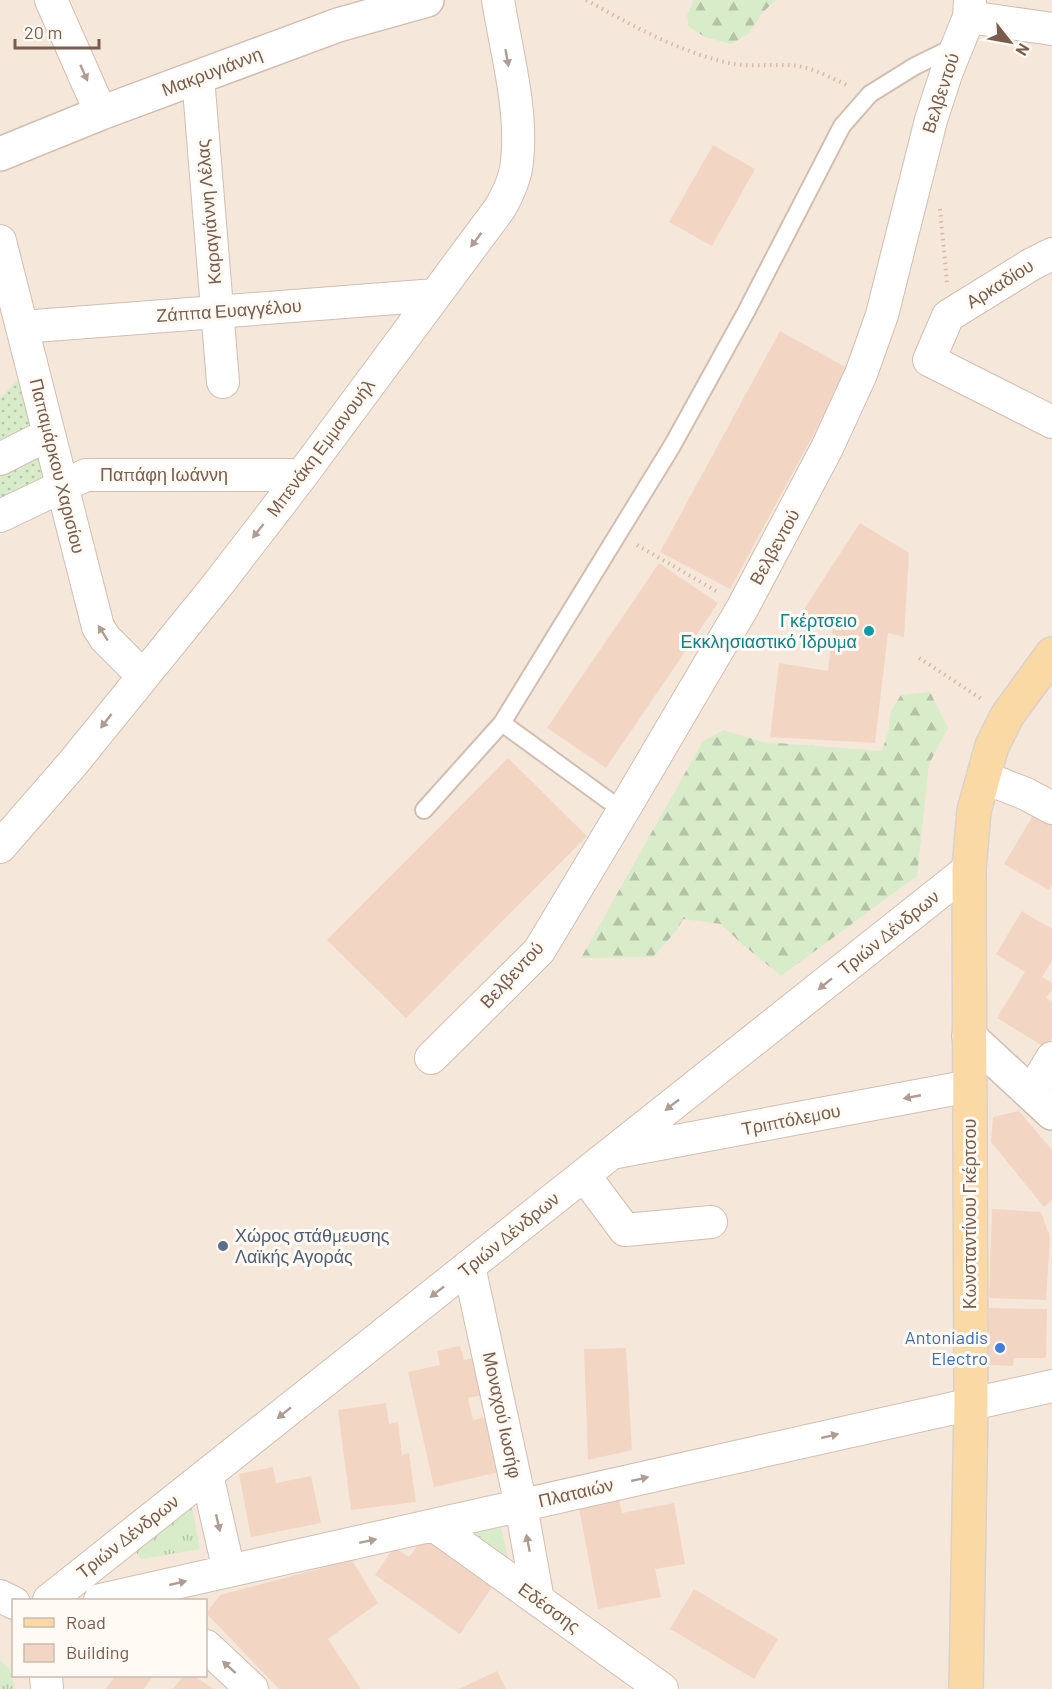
<svg xmlns="http://www.w3.org/2000/svg" width="1052" height="1689" viewBox="0 0 1052 1689" font-family="Barlow,sans-serif">
  <defs>
    <pattern id="grass-dots" width="8" height="8" patternUnits="userSpaceOnUse" patternTransform="scale(1.5)"><rect width="8" height="8" fill="#d8ecc9"/><path d="M2 2h.1M6 6h.1" fill="none" stroke="#b4c2a5" stroke-width="1.8" stroke-linecap="round"/></pattern>
    <pattern id="forest-firs" width="22" height="20" patternUnits="userSpaceOnUse" patternTransform="scale(1.5)"><rect width="22" height="20" fill="#d8ecc9"/><path d="M5 1l3.5 6h-7zM16 11l3.5 6h-7z" fill="#b4c2a5"/></pattern>
    <pattern id="park-tufts" width="24" height="20" patternUnits="userSpaceOnUse" patternTransform="scale(1.5)"><rect width="24" height="20" fill="#d8ecc9"/><path d="M3 7l-1-3M5 7V3M7 7l1-3M15 17l-1-3M17 17v-4M19 17l1-3" fill="none" stroke="#b4c2a5"/></pattern>
  </defs>
  <rect width="100%" height="100%" fill="#fdf6ec"/>
  <path fill="#f5e8da" fill-rule="evenodd" d="M0,0H1052V1689H0ZM14,1600H206V1676H14Z"/>
  <path fill="url(#grass-dots)" d="M18,380L30,425L0,441V398Z
    M38,451L46,478L0,501V470Z"/>
  <path fill="url(#forest-firs)" d="M694,0H776L763,12L748,34L731,44L705,37L689,27L687,15Z
    M930,692L948,728L929,764L917,876L781,976L742,944L721,924L683,919L677,930L653,957L581,958L703,741L724,730L763,742L882,751L888,733L891,711L901,695Z"/>
  <path fill="url(#park-tufts)" d="M192,1508L200,1549L141,1559L136,1552Z
    M501,1527L508,1557L474,1533Z
    M0,1660L9,1668L15,1689H0Z"/>
  <path fill="#f3d5c3" d="M713,145L755,169L712,246L669,222Z
    M780,331L849,369L730,589L660,552Z
    M860,523L909,553L904,637L888,633L875,743L770,737L779,663L828,671L833,628L802,612Z
    M659,563L718,603L606,768L547,728Z
    M508,758L587,836L406,1018L327,940Z
    M1035,812L1052,822V884L1049,890L1004,864Z
    M1022,911L1052,929V961L1042,977L1052,983V989L1046,998L1052,1002V1038L1046,1048L997,1018L1025,972L996,954Z
    M1019,1111L1052,1150V1200L1044,1207L991,1142L993,1117Z
    M992,1209L1041,1212L1050,1237L1046,1300L989,1298Z
    M989,1308L1047,1309L1046,1358H1014L1013,1366L988,1365Z
    M460,1346L464,1360L478,1357L487,1394L468,1398L473,1420L492,1416L504,1471L434,1487L408,1372L440,1365L437,1351Z
    M626,1348L632,1450L588,1460L584,1349Z
    M386,1403L389,1424L398,1422L402,1455L409,1453L416,1502L351,1510L338,1410Z
    M273,1467L276,1483L311,1476L321,1523L251,1537L239,1474Z
    M619,1500L622,1513L674,1503L685,1564L655,1569L661,1597L598,1609L579,1508Z
    M423,1538L493,1586L460,1634L375,1575L394,1547L409,1557Z
    M352,1560L378,1603L328,1639L361,1689H279L206,1613L220,1595Z
    M694,1589L778,1639L754,1679L670,1629Z
    M497,1671L506,1689H459Z
    M115,1676H153L144,1689H106Z
    M183,1676H194L214,1689H173Z"/>
  <g fill="none" stroke-linecap="round" stroke-linejoin="round">
    <g stroke="#d1beb0" stroke-width="20">
      <path id="service" d="M502,723L623,811
        M424,810L502,723L672,446L746,312L842,126L870,94L915,66L956,46"/>
    </g>
    <g stroke="#d1beb0" stroke-width="34">
      <path id="minor" d="M51,0L101,113
        M969,17L1052,29
        M198,77L223,382
        M0,241L98,627L105,638L143,676
        M1052,254L1032,264L948,316L929,360L1052,422
        M22,327L435,295
        M0,459L49,434
        M0,516L86,475H302
        M983,777L1026,794L1052,808
        M0,847L73,763L219,583L302,475L500,208C508,194 516,177 517,161C523,111 506,50 498,0
        M431,1058L539,951L623,811L743,607L827,448L861,374L882,315L931,120L946,74L969,17L970,0
        M1031,1093L1052,1058
        M617,1152L970,1086
        M584,1175L625,1230L711,1222
        M469,1266L521,1506L538,1600
        M207,1475L229,1571
        M435,1526L662,1689
        M0,1596L14,1603
        M49,1600L969,869
        M100,1600L1052,1386
        M206,1646L252,1689
        M46,1676L47,1689"/>
    </g>
    <g stroke="#d1beb0" stroke-width="36">
      <path id="tertiary" d="M0,154L101,113L338,25L427,0
        M969,1036L1052,1113"/>
    </g>
    <g stroke="#dad1cd" stroke-width="36">
      <path id="primary" d="M966,1689L971,1404L969,869L974,811L992,746L1007,716L1052,654"/>
    </g>
    <path stroke="#d9b8a5" stroke-width="4" stroke-dasharray="1.5 4.5" stroke-linecap="butt" d="M586,0C632,25 676,51 729,63C751,68 776,63 798,66C815,69 834,79 849,86
      M940,209L947,282
      M637,545L718,592
      M919,658L983,700"/>
    <use href="#service" stroke="#fff" stroke-width="16"/>
    <use href="#minor" stroke="#fff" stroke-width="32"/>
    <use href="#tertiary" stroke="#fff" stroke-width="33"/>
    <use href="#primary" stroke="#fbd9a5" stroke-width="33"/>
  </g>
  <defs><path id="oneway-solid" d="M-6-.8H1V-3.2L6.5 0L1 3.2V.8H-6Z" transform="scale(1.5)"/></defs>
  <g fill="#af9d94">
    <use href="#oneway-solid" transform="translate(507 58) rotate(80)"/>
    <use href="#oneway-solid" transform="translate(84 73) rotate(66)"/>
    <use href="#oneway-solid" transform="translate(476 240) rotate(127)"/>
    <use href="#oneway-solid" transform="translate(258 531) rotate(128)"/>
    <use href="#oneway-solid" transform="translate(103 633) rotate(-122)"/>
    <use href="#oneway-solid" transform="translate(106 721) rotate(128)"/>
    <use href="#oneway-solid" transform="translate(825 984) rotate(141)"/>
    <use href="#oneway-solid" transform="translate(912 1097) rotate(169)"/>
    <use href="#oneway-solid" transform="translate(672 1105) rotate(142)"/>
    <use href="#oneway-solid" transform="translate(437 1292) rotate(142)"/>
    <use href="#oneway-solid" transform="translate(284 1413) rotate(141)"/>
    <use href="#oneway-solid" transform="translate(830 1436) rotate(-13)"/>
    <use href="#oneway-solid" transform="translate(640 1479) rotate(-13)"/>
    <use href="#oneway-solid" transform="translate(218 1523) rotate(77)"/>
    <use href="#oneway-solid" transform="translate(368 1541) rotate(-12)"/>
    <use href="#oneway-solid" transform="translate(528 1543) rotate(-101)"/>
    <use href="#oneway-solid" transform="translate(178 1583) rotate(-13)"/>
    <use href="#oneway-solid" transform="translate(229 1667) rotate(-138)"/>
  </g>
  <circle fill="#0f9aa8" stroke="#fffaf3" stroke-width="2" cx="869" cy="631" r="6"/>
  <circle fill="#5c6f8a" stroke="#fffaf3" stroke-width="2" cx="223" cy="1246" r="6"/>
  <circle fill="#3f7fe0" stroke="#fffaf3" stroke-width="2" cx="1000" cy="1348" r="6"/>
  <g text-anchor="middle" stroke-width="6" stroke-linejoin="round" paint-order="stroke">
    <g font-size="18" fill="#7a5c4d" stroke="#fffaf3">
      <text transform="translate(212 72) rotate(-21)" y="6">Μακρυγιάννη</text>
      <text transform="translate(941 93) rotate(-72)" y="6">Βελβεντού</text>
      <text transform="translate(209 212) rotate(-95)" y="6">Καραγιάννη Λέλας</text>
      <text transform="translate(1000 284) rotate(-32)" y="6">Αρκαδίου</text>
      <text transform="translate(229 311) rotate(-4)" y="6">Ζάππα Ευαγγέλου</text>
      <text transform="translate(321 448) rotate(-53)" y="6">Μπενάκη Εμμανουήλ</text>
      <text transform="translate(57 466) rotate(76)" y="6">Παπαμάρκου Χαρισίου</text>
      <text x="164" y="481">Παπάφη Ιωάννη</text>
      <text transform="translate(775 547) rotate(-61)" y="6">Βελβεντού</text>
      <text transform="translate(889 933) rotate(-39)" y="6">Τριών Δένδρων</text>
      <text transform="translate(512 975) rotate(-47)" y="6">Βελβεντού</text>
      <text transform="translate(791 1120) rotate(-11)" y="6">Τριπτόλεμου</text>
      <text transform="translate(970 1214) rotate(-90)" y="6">Κωνσταντίνου Γκέρτσου</text>
      <text transform="translate(509 1235) rotate(-39)" y="6">Τριών Δένδρων</text>
      <text transform="translate(502 1415) rotate(78)" y="6">Μοναχού Ιωσήφ</text>
      <text transform="translate(576 1493) rotate(-13)" y="6">Πλαταιών</text>
      <text transform="translate(128 1537) rotate(-38)" y="6">Τριών Δένδρων</text>
      <text transform="translate(549 1608) rotate(36)" y="6">Εδέσσης</text>
    </g>
    <g font-size="18" fill="#0d838f" stroke="#fffaf3" text-anchor="end">
      <text x="857" y="627">Γκέρτσειο<tspan x="857" dy="21">Εκκλησιαστικό Ίδρυμα</tspan></text>
    </g>
    <g font-size="18" fill="#4e5e75" stroke="#fffaf3" text-anchor="start">
      <text x="235" y="1242">Χώρος στάθμευσης<tspan x="235" dy="21">Λαϊκής Αγοράς</tspan></text>
    </g>
    <g font-size="18" fill="#366cbe" stroke="#fffaf3" text-anchor="end">
      <text x="988" y="1344">Antoniadis<tspan x="988" dy="21">Electro</tspan></text>
    </g>
  </g>
  <rect x="12" y="1599" width="195" height="78" fill="#fffaf3" stroke="#cabbb1" stroke-width="1.5"/>
  <rect x="24" y="1618" width="30" height="9" fill="#fbd9a5" stroke="#cabbb1" stroke-width="1.5"/>
  <text x="66" y="1629" font-size="18" fill="#7a5c4d">Road</text>
  <rect x="24" y="1644" width="30" height="18" fill="#f3d5c3" stroke="#cabbb1" stroke-width="1.5"/>
  <text x="66" y="1659" font-size="18" fill="#7a5c4d">Building</text>
  <g transform="translate(1010 42) rotate(121)" stroke="#fffaf3" stroke-width="4.5" paint-order="stroke">
  <path d="M0-4.5L10 22L0 15L-10 22Z" fill="#7a5c4d"/>
  <text y="-9" font-size="16" font-weight="bold" text-anchor="middle" fill="#7a5c4d">N</text>
  </g>
  <path d="M15 39v9h84v-9" fill="none" stroke="#7a5c4d" stroke-width="3"/>
  <text x="24" y="39" font-size="18" fill="#7a5c4d" stroke="#fffaf3" stroke-width="4.5" paint-order="stroke">20 m</text>
</svg>
